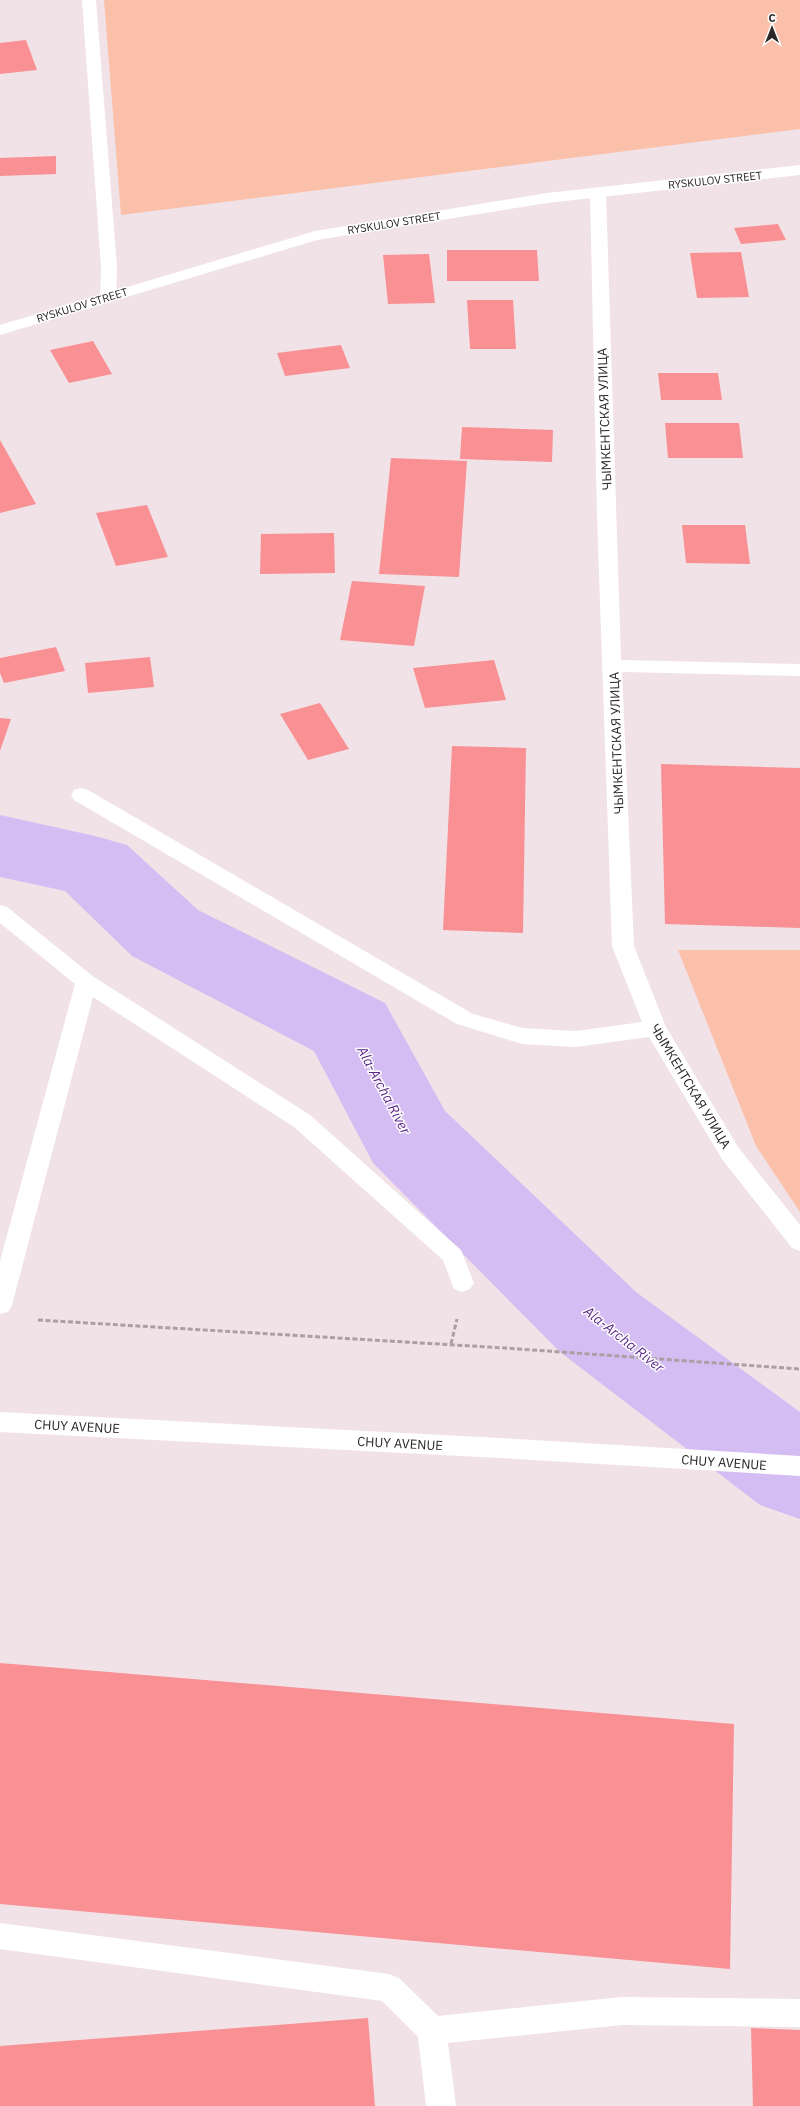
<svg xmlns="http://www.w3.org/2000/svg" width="800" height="2106" viewBox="0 0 800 2106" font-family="'IBM Plex Sans',sans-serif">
  <rect width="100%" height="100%" fill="#f1e2e8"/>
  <path fill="#fbc0a9" d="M104,0H800V129L121,215Z
    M800,950V1212L756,1146L678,950Z"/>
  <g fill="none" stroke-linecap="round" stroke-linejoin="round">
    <path fill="#d4bdf2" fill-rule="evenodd" d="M0,815L95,836L127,845L198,910L385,1003L445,1111L636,1292L800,1412V1519L760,1505L560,1352L373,1163L314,1051L132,956L65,891L0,877Z"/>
  </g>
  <path fill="#f99093" d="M26,40L37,70L0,74V43Z
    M56,156V174L0,176V158Z
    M778,224L786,240L741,244L734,228Z
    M447,250H537L539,281H447Z
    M741,252L749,297L697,298L690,253Z
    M429,254L435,303L388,304L383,255Z
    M467,300H513L516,349H470Z
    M93,341L112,374L69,383L50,350Z
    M341,345L350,368L285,376L277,353Z
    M658,373H718L722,400H661Z
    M665,423H739L743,458H668Z
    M462,427L553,430L552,462L460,459Z
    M0,440L36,504L0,513Z
    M391,458L467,461L459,577L379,574Z
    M147,505L168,557L116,566L96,513Z
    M682,525H745L750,564L686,563Z
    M334,533L335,573L260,574L261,534Z
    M352,581L425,586L414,646L340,640Z
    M56,647L65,671L4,683L0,673V658Z
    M150,657L154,687L88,693L85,663Z
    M494,660L506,700L425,708L413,668Z
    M320,703L349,749L308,760L280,714Z
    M0,718L11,719L0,751Z
    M452,746L526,748L523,933L443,930Z
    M661,764L800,768V928L665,924Z
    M0,1663L734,1724L730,1969L0,1904Z
    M368,2018L375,2106H0V2046Z
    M751,2028L800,2030V2106H753Z"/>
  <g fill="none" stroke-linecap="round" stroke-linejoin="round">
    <path stroke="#ab9fa4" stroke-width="3" stroke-dasharray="5 2.5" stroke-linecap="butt" d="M38,1320L505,1348L800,1369
      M451,1344L457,1319"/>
    <path fill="#fff" fill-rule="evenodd" d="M82,0H96L117,267L116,297L114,300H102L100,297L101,267Z
      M598,188L604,190L606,193L621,660L800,664V676L622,672L634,946L666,1027L738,1147L800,1225V1251L792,1248L722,1159L649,1037L576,1047L522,1044L457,1024L74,800L71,795L74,790L81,788L88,790L473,1014L522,1028L576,1031L642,1022L612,946L597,516L590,193L592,190Z
      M0,905L7,907L94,977L310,1115L461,1250L474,1283L470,1289L462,1292L454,1289L443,1260L294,1127L93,997L12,1305L8,1312L0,1314V1261L75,984L0,923Z
      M0,1923L389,1974L399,1978L438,2016L622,1997L800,1999V2027L622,2025L448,2043L456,2106H426L418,2037L382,2001L0,1949Z"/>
    <path fill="#fff" fill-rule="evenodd" d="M800,165V175L547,203L317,240L0,335V325L315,231L547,193Z
      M0,1412L500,1438L800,1456V1476L500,1458L0,1432Z"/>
  </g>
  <g text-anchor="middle" stroke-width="3" stroke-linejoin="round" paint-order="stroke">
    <g font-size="11" fill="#2b2628" stroke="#fff">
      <text transform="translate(715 180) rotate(-6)" y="4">RYSKULOV STREET</text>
      <text transform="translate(394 223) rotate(-9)" y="4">RYSKULOV STREET</text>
      <text transform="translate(82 305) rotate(-17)" y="4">RYSKULOV STREET</text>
    </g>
    <g font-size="13" fill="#2b2628" stroke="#fff">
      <text transform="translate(604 419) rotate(-92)" y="5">ЧЫМКЕНТСКАЯ УЛИЦА</text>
      <text transform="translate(616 743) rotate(-92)" y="5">ЧЫМКЕНТСКАЯ УЛИЦА</text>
      <text transform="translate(691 1086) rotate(59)" y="5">ЧЫМКЕНТСКАЯ УЛИЦА</text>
      <text transform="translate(77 1426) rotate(3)" y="5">CHUY AVENUE</text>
      <text transform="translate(400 1443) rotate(3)" y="5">CHUY AVENUE</text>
      <text transform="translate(724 1462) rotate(4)" y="5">CHUY AVENUE</text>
    </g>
    <g font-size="14" font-style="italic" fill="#5c288b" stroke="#fff">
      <text transform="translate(384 1090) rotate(62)" y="5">Ala-Archa River</text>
      <text transform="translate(624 1339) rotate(38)" y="5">Ala-Archa River</text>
    </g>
  </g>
  <g transform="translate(772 28)" stroke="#ffffff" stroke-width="3" paint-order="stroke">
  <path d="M0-3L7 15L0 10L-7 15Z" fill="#2b2628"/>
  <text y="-6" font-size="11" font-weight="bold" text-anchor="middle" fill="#2b2628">С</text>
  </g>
</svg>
